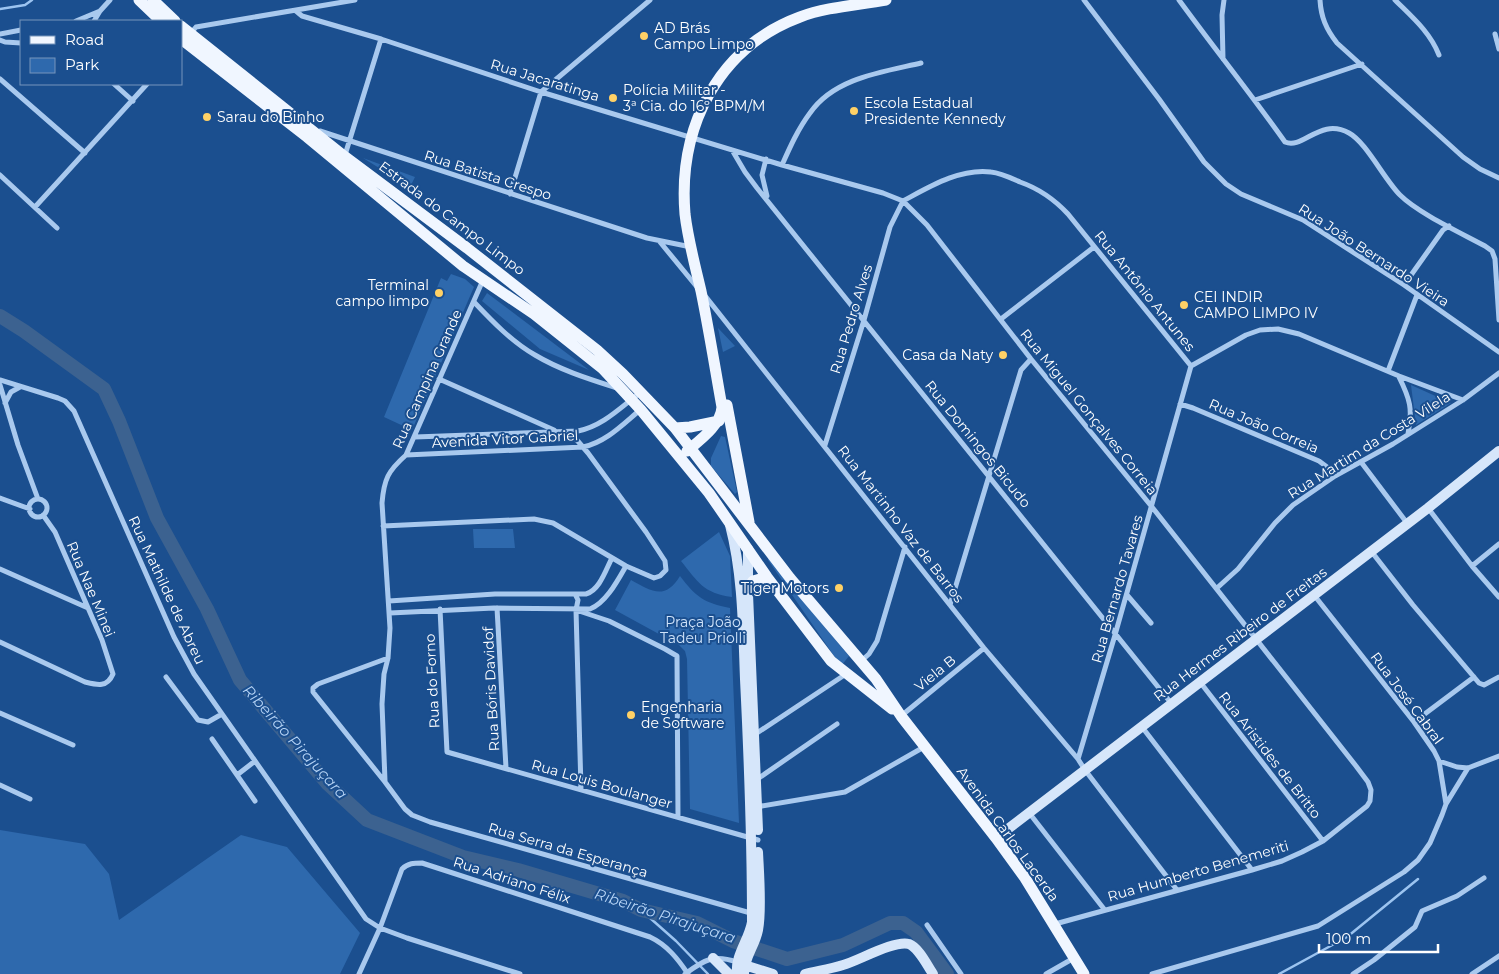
<svg xmlns="http://www.w3.org/2000/svg" width="1499" height="974" viewBox="0 0 1499 974" font-family="Montserrat,sans-serif">
  <rect width="100%" height="100%" fill="#1b4f8f"/>
  <path fill="#2e69ad" d="M363,158L415,177L410,187Z
    M451,274L465,279L474,287L412,430L384,417L441,278L447,281Z
    M487,293L589,370L540,349L482,301Z
    M718,328L735,346L723,352Z
    M1411,385L1451,403L1416,425Z
    M721,436L725,437L737,492L735,494L711,466V458Z
    M473,529H513L515,548H474Z
    M719,532L730,556L732,597C703,593 698,582 681,561Z
    M769,555L803,601L849,656L841,666L768,560Z
    M680,576C696,597 704,603 730,608L739,823L690,809L687,659L685,651L679,645L615,610L631,580C651,591 665,601 680,576Z
    M0,830L85,844L109,874L119,920L241,835L287,847L360,933L340,974H0Z"/>
  <g fill="none" stroke-linecap="round" stroke-linejoin="round">
    <path stroke="#9cc4f0" stroke-width="2.5" d="M0,9L25,5L32,0
      M641,910L676,941L708,974
      M1279,974L1347,937L1418,879"/>
    <path stroke="#3c6290" stroke-width="14" d="M0,316L24,331L104,389L119,421L157,518L207,609L240,680L327,783L367,820L463,857L518,870L623,901L641,910L697,923L733,941L787,959L843,945L890,923H903L916,932L947,974"/>
    <path stroke="#a9c9ee" stroke-width="5" d="M1084,0L1159,99L1204,162L1226,184L1241,194L1303,220L1404,285L1499,352
      M1179,0C1214,48 1251,94 1285,142C1303,150 1320,117 1349,133C1366,142 1384,179 1400,195C1418,213 1461,233 1485,246L1492,251L1495,259L1499,320
      M1320,0C1321,17 1326,29 1337,43L1463,157L1480,169L1499,178
      M1395,0C1412,17 1430,32 1439,55
      M296,11L302,16L381,39L541,92L782,165L883,193L903,201L927,225L1031,359L1152,507L1356,766L1368,782L1371,790L1370,801L1367,806L1323,841L1302,852L1282,861L1252,870L1055,924
      M76,21L100,11
      M94,21L100,11L110,0
      M191,33L196,27L355,0
      M0,34L21,30
      M1495,34L1499,49
      M0,40L5,42L21,43
      M1223,59L1222,15L1224,0
      M0,79L85,153
      M114,84L133,101
      M1255,100L1362,64
      M320,131L647,238L691,247
      M732,150L745,172L757,188L1171,703
      M345,155L381,39
      M766,159L762,175L767,196
      M782,165C790,147 798,129 810,113C834,78 882,72 921,63
      M0,175L57,228
      M510,194L541,92L650,0
      M903,201C929,187 960,168 991,172C1001,173 1011,178 1020,182C1040,189 1054,199 1068,214L1191,366
      M35,207L147,84
      M660,242L697,287
      M1404,285L1443,230L1449,226
      M706,297L984,648L1078,759L1085,770L1177,890
      M474,302C492,321 512,342 535,355C560,370 589,379 617,388
      M1001,319L1094,247
      M1191,366L1246,335L1260,330L1278,329L1299,334L1399,376L1463,400
      M1388,371L1417,295
      M1399,377C1410,399 1413,409 1408,434
      M439,379L554,430
      M0,380L58,398L65,401L74,411L174,637L194,674L366,919L380,928L407,938L520,974
      M0,385L18,445L38,499
      M5,403L11,392L20,387
      M1180,404L1193,408L1319,461L1327,467L1335,476
      M415,437L578,431C603,426 621,407 641,392
      M825,445L864,320L890,227L903,201
      M406,455L583,447C606,442 622,425 640,410
      M1361,462L1407,523
      M0,498L30,509
      M29 508a9 9 0 1 1 18 0a9 9 0 1 1-18 0Z
      M1428,508L1472,566L1499,597
      M383,526L534,519L553,523L626,566L654,578L660,576L666,570L665,561L646,532L588,453L570,432
      M1371,551L1413,605L1479,683L1484,685L1499,677
      M1472,566L1499,544
      M0,569L88,608
      M1217,588L1238,569L1275,523L1293,505L1335,476L1393,444L1463,400L1499,373
      M575,594L578,600L576,610L581,789
      M1127,595L1151,623
      M389,601L495,594H586C600,590 606,569 612,558
      M950,605L1021,370L1031,359
      M497,608L506,768
      M440,609L447,752L758,840
      M576,610L609,621L665,649L677,656L678,817
      M390,613L494,608L590,609C606,603 618,580 626,566
      M0,642L85,682C97,685 107,688 113,674L102,640L55,532L43,515
      M388,658L318,684L313,688V692L385,782L405,809L412,815L430,822L754,914
      M860,662L869,654L877,641L905,547
      M166,677L198,720L208,722L222,714
      M1200,682L1323,841
      M0,713L73,745
      M901,716L984,648
      M1414,722L1474,677
      M1142,727L1252,870
      M754,735L846,674
      M212,739L255,801
      M1078,759L1115,635L1191,366
      M1439,761L1457,767L1468,768L1499,756
      M237,775L255,761
      M756,780L837,724
      M385,781L382,704L384,674L388,658L390,628L382,503C384,479 388,471 406,455L483,280
      M0,785L30,799
      M1446,804L1468,768
      M756,807L845,792L924,747
      M1030,814L1104,909
      M927,925L961,974
      M359,974L380,928L402,869C408,863 414,863 422,863L650,937C667,945 678,959 688,974
      M685,974C704,960 713,954 737,962
      M1046,974L1074,958
      M1152,974L1318,926L1404,872L1418,860L1430,843L1442,815L1446,804L1439,761L1434,751L1414,722L1314,595
      M1353,974L1374,960L1415,927L1422,911L1457,896L1484,878
      M1472,974L1499,956"/>
    <path stroke="#d6e6fa" stroke-width="10" d="M730,525C743,575 743,628 745,679C749,760 752,841 752,922C749,940 735,955 737,974
      M748,549V594L758,830
      M996,838L1428,508L1499,451
      M713,958L729,974
      M738,963L773,974
      M744,974C744,957 755,946 758,930C762,910 759,874 758,852
      M805,974C817,971 830,969 843,965C858,961 894,940 909,944C919,948 927,965 933,974"/>
    <path stroke="#f0f6ff" stroke-width="11" d="M139,0L161,21
      M153,0L175,21
      M181,26L344,156L467,248L597,350L623,374L675,428L790,578L876,679L901,716L996,838L1025,878L1084,974
      M181,39L307,137L463,266L534,314L603,369L641,410L709,493L767,577L831,661L892,709
      M727,405L749,522
      M675,428L690,427L719,421
      M687,451C700,440 721,425 722,407C715,368 709,330 701,291C695,265 688,240 685,214C678,128 717,48 800,17C826,7 859,5 886,0
      M748,589L753,581L767,577"/>
  </g>
  <g fill="#ffd166" stroke="#1b4f8f" stroke-width="2">
    <circle cx="644" cy="36" r="5"/>
    <circle cx="613" cy="98" r="5"/>
    <circle cx="854" cy="111" r="5"/>
    <circle cx="207" cy="117" r="5"/>
    <circle cx="439" cy="293" r="5"/>
    <circle cx="1184" cy="305" r="5"/>
    <circle cx="1003" cy="355" r="5"/>
    <circle cx="839" cy="588" r="5"/>
    <circle cx="631" cy="715" r="5"/>
  </g>
  <g text-anchor="middle" stroke-width="4" stroke-linejoin="round" paint-order="stroke">
    <g font-size="14" fill="#fff" stroke="#1b4f8f" text-anchor="start">
      <text x="654" y="33">AD Brás<tspan x="654" dy="16">Campo Limpo</tspan></text>
      <text x="623" y="95">Polícia Militar -<tspan x="623" dy="16">3ª Cia. do 16º BPM/M</tspan></text>
      <text x="864" y="108">Escola Estadual<tspan x="864" dy="16">Presidente Kennedy</tspan></text>
      <text x="217" y="122">Sarau do Binho</text>
      <text x="429" y="290" text-anchor="end">Terminal<tspan x="429" dy="16">campo limpo</tspan></text>
      <text x="1194" y="302">CEI INDIR<tspan x="1194" dy="16">CAMPO LIMPO IV</tspan></text>
      <text x="993" y="360" text-anchor="end">Casa da Naty</text>
      <text x="829" y="593" text-anchor="end">Tiger Motors</text>
      <text x="641" y="712">Engenharia<tspan x="641" dy="16">de Software</tspan></text>
    </g>
    <g font-size="14" fill="#fff" stroke="#1b4f8f">
      <text transform="translate(545 80) rotate(17)" y="5">Rua Jacaratinga</text>
      <text transform="translate(488 175) rotate(18)" y="5">Rua Batista Crespo</text>
      <text transform="translate(452 218) rotate(37)" y="5">Estrada do Campo Limpo</text>
      <text transform="translate(1374 255) rotate(33)" y="5">Rua João Bernardo Vieira</text>
      <text transform="translate(1145 291) rotate(51)" y="5">Rua Antônio Antunes</text>
      <text transform="translate(851 319) rotate(-73)" y="5">Rua Pedro Alves</text>
      <text transform="translate(427 379) rotate(-66)" y="5">Rua Campina Grande</text>
      <text transform="translate(1089 412) rotate(51)" y="5">Rua Miguel Gonçalves Correia</text>
      <text transform="translate(1264 426) rotate(23)" y="5">Rua João Correia</text>
      <text transform="translate(505 439) rotate(-3)" y="5">Avenida Vitor Gabriel</text>
      <text transform="translate(978 444) rotate(51)" y="5">Rua Domingos Bicudo</text>
      <text transform="translate(1369 445) rotate(-32)" y="5">Rua Martim da Costa Vilela</text>
      <text transform="translate(901 524) rotate(52)" y="5">Rua Martinho Vaz de Barros</text>
      <text transform="translate(91 589) rotate(67)" y="5">Rua Nae Minei</text>
      <text transform="translate(1117 589) rotate(-74)" y="5">Rua Bernardo Tavares</text>
      <text transform="translate(167 590) rotate(65)" y="5">Rua Mathilde de Abreu</text>
      <text transform="translate(1240 634) rotate(-37)" y="5">Rua Hermes Ribeiro de Freitas</text>
      <text transform="translate(935 673) rotate(-39)" y="5">Viela B</text>
      <text transform="translate(432 681) rotate(-93)" y="5">Rua do Forno</text>
      <text transform="translate(491 689) rotate(-93)" y="5">Rua Bóris Davidof</text>
      <text transform="translate(1407 698) rotate(53)" y="5">Rua José Cabral</text>
      <text transform="translate(1270 755) rotate(52)" y="5">Rua Aristides de Britto</text>
      <text transform="translate(602 784) rotate(16)" y="5">Rua Louis Boulanger</text>
      <text transform="translate(1008 834) rotate(54)" y="5">Avenida Carlos Lacerda</text>
      <text transform="translate(568 850) rotate(16)" y="5">Rua Serra da Esperança</text>
      <text transform="translate(1198 871) rotate(-16)" y="5">Rua Humberto Benemeriti</text>
      <text transform="translate(512 880) rotate(18)" y="5">Rua Adriano Félix</text>
    </g>
    <g font-size="14" fill="#cfe3fa" stroke="#1b4f8f">
      <text x="703" y="627">Praça João<tspan x="703" dy="16">Tadeu Priolli</tspan></text>
    </g>
    <g font-size="15" font-style="italic" fill="#b5d3f5" stroke="#1b4f8f">
      <text transform="translate(295 742) rotate(48)" y="5">Ribeirão Pirajuçara</text>
      <text transform="translate(665 916) rotate(18)" y="5">Ribeirão Pirajuçara</text>
    </g>
  </g>
  <rect x="20" y="20" width="162" height="65" fill="#1b4f8f" stroke="#7695bc"/>
  <rect x="30" y="36" width="25" height="8" fill="#f0f6ff" stroke="#7695bc"/>
  <text x="65" y="45" font-size="15" fill="#ffffff">Road</text>
  <rect x="30" y="58" width="25" height="15" fill="#2e69ad" stroke="#7695bc"/>
  <text x="65" y="70" font-size="15" fill="#ffffff">Park</text>
  <path d="M1319 944v8h119v-8" fill="none" stroke="#ffffff" stroke-width="2.5"/>
  <text x="1326" y="944" font-size="15" fill="#ffffff" stroke="#1b4f8f" stroke-width="4" paint-order="stroke">100 m</text>
</svg>
